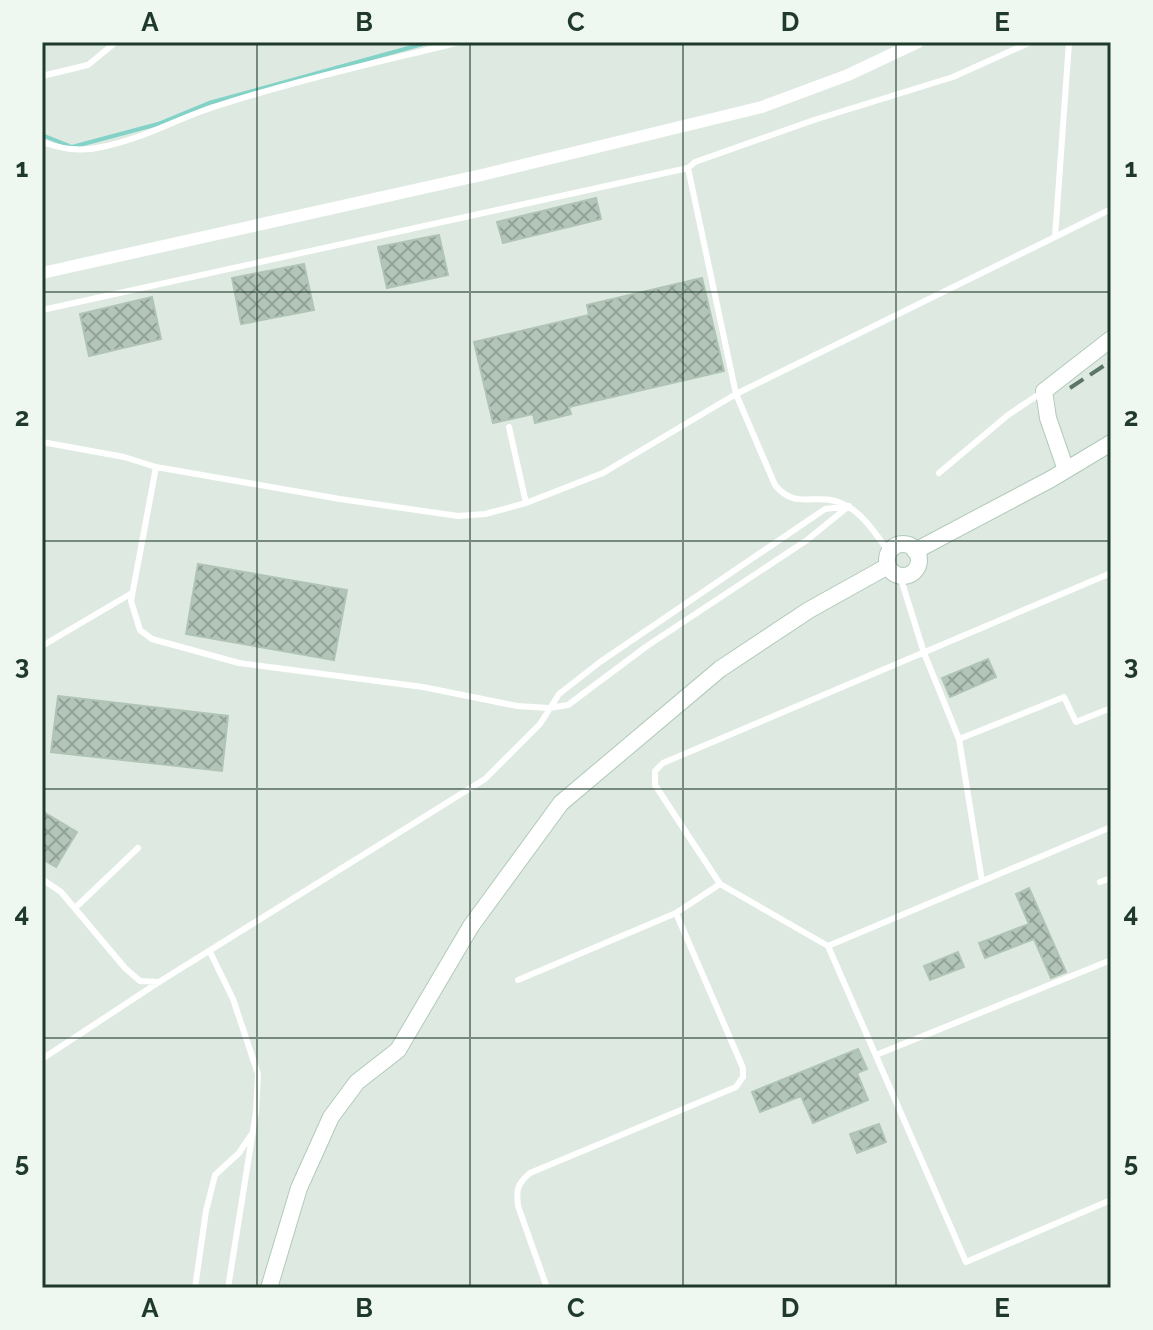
<svg xmlns="http://www.w3.org/2000/svg" width="1153" height="1330" viewBox="0 0 1153 1330" font-family="Raleway,sans-serif">
  <defs>
    <pattern id="building-cross-hatch" width="8" height="8" patternUnits="userSpaceOnUse" patternTransform="scale(2)"><rect width="8" height="8" fill="#b3c5b9"/><path d="M0 0l8 8M0 8l8-8" fill="none" stroke="#91a197"/></pattern>
  </defs>
  <rect width="100%" height="100%" fill="#deeae1"/>
  <g fill="none" stroke-linecap="round" stroke-linejoin="round">
    <path stroke="#83d2c7" stroke-width="4" d="M42,135L72,147L158,124L209,103L430,42"/>
  </g>
  <path fill="url(#building-cross-hatch)" stroke="#b0c4b6" stroke-width="2" d="M596,198L601,219L503,243L497,222Z
    M439,235L448,275L387,288L378,247Z
    M304,264L314,310L241,324L232,278Z
    M702,278L724,371L569,407L571,414L535,423L533,414L493,423L474,342L589,315L587,305Z
    M152,297L161,339L89,356L80,314Z
    M198,564L347,590L334,660L186,634Z
    M988,659L996,677L950,697L942,678Z
    M58,696L228,716L222,771L51,752Z
    M42,811L77,832L56,867L42,859Z
    M1029,888L1066,972L1051,978L1034,939L985,958L979,943L1029,924L1016,894Z
    M958,952L964,967L930,980L924,966Z
    M858,1049L867,1069L857,1073L868,1100L813,1123L801,1096L760,1112L752,1092Z
    M879,1124L886,1142L857,1153L850,1134Z"/>
  <g fill="none" stroke-linecap="round" stroke-linejoin="round">
    <g stroke="#b1cab9" stroke-width="18">
      <path id="secondary" d="M1066,470L1048,418L1044,391L1111,339
        M887 560a16 16 0 1 1 32 0a16 16 0 1 1-32 0Z
        M915,551L1051,479L1111,443
        M269,1288L299,1188L331,1117L357,1082L398,1050L471,926L561,803L720,669L809,610L888,566"/>
    </g>
    <path stroke="#fff" stroke-width="6" d="M42,76L88,65L116,42
      M42,142C62,149 80,152 102,147C143,139 178,118 217,106C297,80 379,62 460,42
      M1055,237L1111,209
      M42,310L688,168
      M509,427L526,503
      M42,442L124,457L156,467
      M939,473L1008,415L1041,393
      M849,506L807,540L647,646L568,705L549,708L517,706L423,687L239,663L152,639L140,630L131,601L156,467L340,499L458,516L485,514L526,503L603,473L736,394L1055,237L1069,42
      M889,552C877,536 864,514 845,505C816,490 797,512 775,485L736,394L688,168L695,162L814,120L953,77L1031,42
      M900,576L924,653L959,739L1064,697L1076,722L1111,708
      M42,646L132,593
      M959,739L982,881
      M1111,827L828,946L966,1262L1111,1200
      M42,879L61,892L125,968L140,981L159,982
      M1100,882L1111,878
      M75,908L138,848
      M828,946L720,884L655,785V771L663,763L1111,573
      M210,952L233,999L258,1074L256,1112L228,1288
      M518,980L676,913L720,884
      M876,1055L1111,960
      M42,1059L159,982L485,779L540,724L559,694L600,662L825,509L849,506
      M195,1288L206,1211L215,1175L239,1153L251,1135
      M547,1288L518,1206C516,1190 517,1184 530,1173L736,1087L743,1077V1068L676,913"/>
    <path stroke="#fff" stroke-width="12" d="M42,273L486,174L762,107L848,75L918,42"/>
    <use href="#secondary" stroke="#fff" stroke-width="16"/>
    <path stroke="#597666" stroke-width="4" stroke-dasharray="16 8" stroke-linecap="butt" d="M1070,388L1111,361"/>
  </g>
  <path fill="none" stroke="#1f3a2b" stroke-width="2" stroke-opacity="0.55" d="M257,42V1288M470,42V1288M683,42V1288M896,42V1288M42,292H1111M42,541H1111M42,789H1111M42,1038H1111"/>
  <rect width="1153" height="1330" fill="none" stroke="#eef7f0" stroke-width="88"/>
  <rect x="44" y="44" width="1065" height="1242" fill="none" stroke="#1f3a2b" stroke-width="3"/>
  <g font-size="26" text-anchor="middle" font-weight="bold" fill="#1f3a2b">
    <text x="150" y="31">A</text>
    <text x="364" y="31">B</text>
    <text x="576" y="31">C</text>
    <text x="790" y="31">D</text>
    <text x="1002" y="31">E</text>
    <text x="22" y="177">1</text>
    <text x="1131" y="177">1</text>
    <text x="22" y="426">2</text>
    <text x="1131" y="426">2</text>
    <text x="22" y="674">3</text>
    <text x="1131" y="674">3</text>
    <text x="22" y="922">4</text>
    <text x="1131" y="922">4</text>
    <text x="22" y="1171">5</text>
    <text x="1131" y="1171">5</text>
    <text x="150" y="1317">A</text>
    <text x="364" y="1317">B</text>
    <text x="576" y="1317">C</text>
    <text x="790" y="1317">D</text>
    <text x="1002" y="1317">E</text>
  </g>
</svg>
